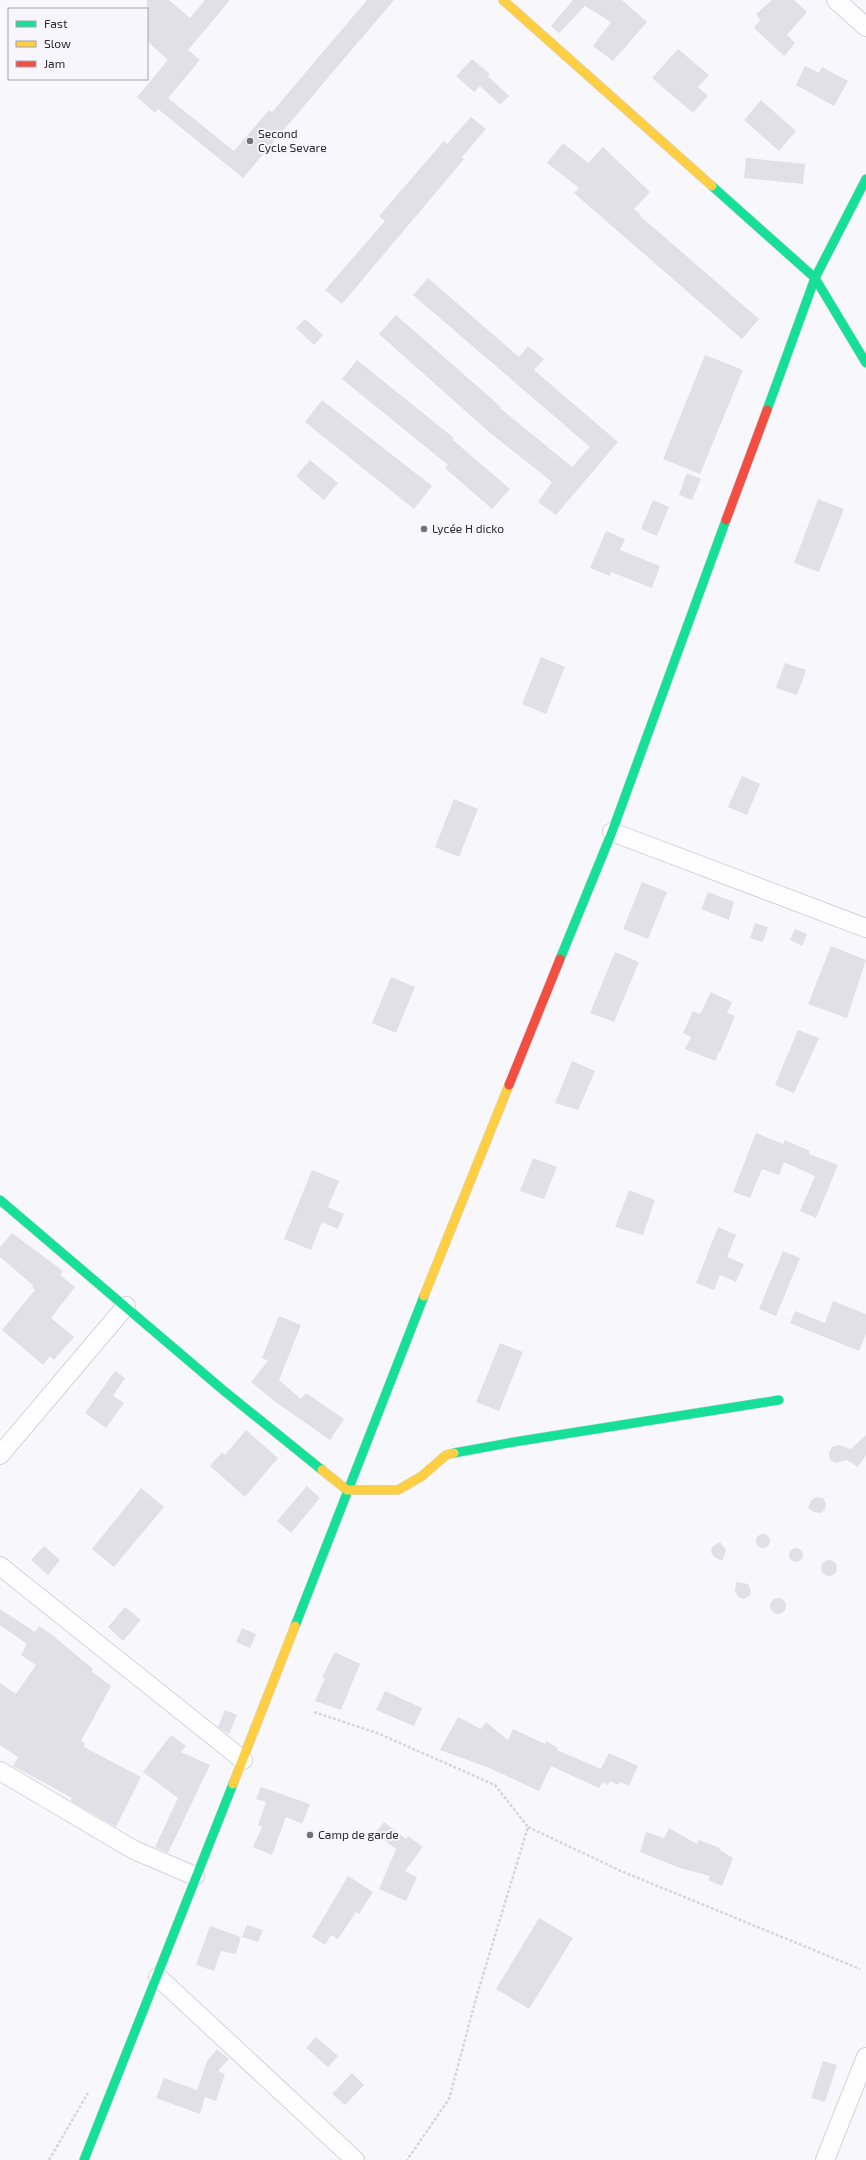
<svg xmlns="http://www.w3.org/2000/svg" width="866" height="2160" viewBox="0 0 866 2160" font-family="'Exo 2',sans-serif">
  <rect width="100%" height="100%" fill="#f8f7fb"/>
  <path fill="#e2e0e7" d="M147,0H169L190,18L205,0H230L188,50L200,60L168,98L234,151L269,110L272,112L367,0H394L243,178L158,109L155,113L137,97L168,60L147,41Z
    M573,0H622L647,22L613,61L593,46L611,22L585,6L559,33L551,26Z
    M772,0H794L807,12L787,35L795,43L784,56L754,28L760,20L756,14Z
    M678,49L709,75L698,87L708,96L693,113L652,78Z
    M472,59L490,74L488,76L509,96L500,105L480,86L474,92L456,76Z
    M805,66L819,73L822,67L848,81L834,106L796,85Z
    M761,100L796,131L779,151L744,120Z
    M471,117L486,129L462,157L464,159L342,304L325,290L385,221L379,216L444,141L447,144Z
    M563,143L588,163L603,147L650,192L634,209L640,214L639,215L759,319L742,339L574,193L579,188L547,163Z
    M746,158L805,164L803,184L744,178Z
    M428,278L519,357L528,346L544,359L534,370L618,442L556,515L538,502L552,482L489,432L379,334L396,315L501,407L500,408L572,467L590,447L413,295Z
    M305,319L323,335L314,345L296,328Z
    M705,355L743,370L700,474L663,459Z
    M357,360L454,438L453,440L510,489L492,509L445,468L448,465L342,379Z
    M322,400L432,486L414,509L305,422Z
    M310,460L338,483L324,500L296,476Z
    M687,473L701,479L692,500L679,495Z
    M818,499L844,509L819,572L794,563Z
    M653,500L669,507L657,536L641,529Z
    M606,531L625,539L620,550L660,566L652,588L611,572L610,576L590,568Z
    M541,657L565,667L546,714L522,704Z
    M785,663L806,670L797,695L776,688Z
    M742,776L760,784L747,815L728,807Z
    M454,799L478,809L459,857L435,847Z
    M642,882L667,892L648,939L623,929Z
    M708,892L734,902L729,920L701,909Z
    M755,923L768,927L763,942L750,938Z
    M795,929L807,934L802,946L790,940Z
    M831,946L866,960L847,1018L808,1004Z
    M615,952L639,962L614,1022L590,1013Z
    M391,977L415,987L396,1033L372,1023Z
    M711,992L732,1002L727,1013L735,1016L720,1052H719L715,1061L685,1049L691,1037L683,1033L693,1011L700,1014Z
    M798,1030L819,1038L794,1093L775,1085Z
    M572,1061L595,1071L578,1110L555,1103Z
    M756,1133L783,1144L785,1140L810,1151L809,1154L838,1165L816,1218L800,1211L815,1176L784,1162L779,1175L762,1169L750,1198L733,1192Z
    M533,1158L557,1167L544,1199L520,1191Z
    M312,1170L339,1181L328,1207L344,1214L338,1229L322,1222L311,1250L284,1239Z
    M629,1190L655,1200L643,1235L615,1227Z
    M718,1227L736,1235L727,1257L744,1264L736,1282L720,1275L714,1290L696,1283Z
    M12,1233L63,1271L60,1275L75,1287L51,1318L74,1337L54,1360L50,1356L43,1365L2,1330L35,1290L32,1287L34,1286L0,1257V1247Z
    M783,1251L800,1258L776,1316L759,1309Z
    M833,1301L866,1314V1334L859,1351L790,1323L795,1311L825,1323Z
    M279,1316L301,1325L279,1380L301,1399L306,1393L344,1419L330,1440L277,1403L251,1382L268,1361L262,1358Z
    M500,1343L523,1352L499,1411L476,1402Z
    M115,1371L125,1378L113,1396L124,1403L106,1428L85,1413Z
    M246,1430L278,1458L245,1497L210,1466L222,1452L225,1455Z
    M866,1435V1455L858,1467L847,1460L836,1463L830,1460L829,1453L832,1447L839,1445L851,1449Z
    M307,1486L320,1498L291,1533L277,1521Z
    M141,1488L164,1507L114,1567L92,1549Z
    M816,1497L823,1498L826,1504L825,1510L820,1513L814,1512L808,1508L811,1501Z
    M756 1541a7 7 0 1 1 14 0a7 7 0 1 1-14 0Z
    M720,1542L726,1550L722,1561L714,1557L711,1552L712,1547Z
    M44,1546L60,1560L48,1575L31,1560Z
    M789 1555a7 7 0 1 1 14 0a7 7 0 1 1-14 0Z
    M821 1568a8 8 0 1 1 16 0a8 8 0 1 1-16 0Z
    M736,1582L748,1584L751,1590L750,1595L744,1599L738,1597L735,1591Z
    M770 1606a8 8 0 1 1 16 0a8 8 0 1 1-16 0Z
    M125,1607L141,1620L123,1641L108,1627Z
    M0,1609L35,1632L39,1626L51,1634L93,1669L91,1671L111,1686L81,1741L85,1743L84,1747L141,1777L116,1827L71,1801L72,1798L13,1766L18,1757L0,1745V1683L16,1694L36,1665L21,1655L27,1644L0,1625Z
    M242,1628L256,1634L250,1648L236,1642Z
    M335,1652L360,1664L341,1710L315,1701L325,1678L322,1677Z
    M385,1691L422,1708L414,1726L376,1710Z
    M225,1710L237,1715L229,1734L218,1727Z
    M458,1717L481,1729L486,1722L508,1740L513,1729L545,1744L546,1741L558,1748L557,1750L601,1769L609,1753L638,1766L629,1786L620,1782L618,1785L610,1781L608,1785L603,1782L599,1788L551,1766L539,1791L487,1767L440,1750Z
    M171,1735L186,1746L181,1752L210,1765L168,1853L155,1847L178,1798L143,1772Z
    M261,1787L310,1804L302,1824L286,1817L272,1855L253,1847L262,1827L258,1825L266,1802L256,1799Z
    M384,1822L406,1839L408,1836L423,1847L405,1871L417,1877L406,1901L379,1889L396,1849L375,1833Z
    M669,1828L697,1844L699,1840L720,1848V1850L733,1858L722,1886L708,1880L710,1876L680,1868L640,1852L646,1832L664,1838Z
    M348,1876L373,1892L359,1914L356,1912L338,1939L331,1935L325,1945L312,1937Z
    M539,1918L573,1938L529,2009L496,1989Z
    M247,1925L263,1930L258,1942L242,1937Z
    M210,1926L241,1937L236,1954L221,1951L214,1971L196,1965Z
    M316,2037L338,2056L328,2067L306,2048Z
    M217,2049L229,2059L218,2071L225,2074L216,2101L205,2097L200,2114L156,2098L164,2078L197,2090L207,2061Z
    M823,2061L837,2065L825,2102L811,2098Z
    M352,2073L364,2085L345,2105L332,2094Z"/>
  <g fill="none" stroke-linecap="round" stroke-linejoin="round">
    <g stroke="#d5d3da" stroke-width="20">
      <path id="street" d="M836,0L866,27
        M612,832L866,928
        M0,1455L126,1306
        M0,1566L243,1760
        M0,1771L134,1850L195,1876
        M158,1977L355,2160
        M825,2160L866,2057"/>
    </g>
    <g stroke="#d5d3da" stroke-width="10">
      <path id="fast" d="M712,186L815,278L866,363
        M767,410L815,278L866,179
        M560,959L612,832L726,520
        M0,1200L223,1390L322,1470
        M454,1453L514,1442L779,1400
        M295,1626L424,1296
        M84,2160L233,1784"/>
    </g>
    <g stroke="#d5d3da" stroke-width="10">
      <path id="slow" d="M503,0L712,186
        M424,1296L509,1085
        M322,1470L347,1490H398L422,1476L446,1455L454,1453
        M233,1784L295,1626"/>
    </g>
    <g stroke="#d5d3da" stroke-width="10">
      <path id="jam" d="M726,520L767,410
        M509,1085L560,959"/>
    </g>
    <path stroke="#d7d7d8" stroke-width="2.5" stroke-dasharray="3 2" stroke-linecap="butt" d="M314,1712L377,1733L495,1785L528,1827L477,1995L449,2099L407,2160
      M528,1827L621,1871L860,1969
      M49,2160L88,2093"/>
    <use href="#street" stroke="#fefefe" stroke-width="18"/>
    <use href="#fast" stroke="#16e098" stroke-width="9"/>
    <use href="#slow" stroke="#ffcf43" stroke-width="9"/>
    <use href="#jam" stroke="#f24e42" stroke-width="9"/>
  </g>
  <g fill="#737179" stroke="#f7f6fc" stroke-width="1.5">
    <circle cx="250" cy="141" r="4"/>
    <circle cx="424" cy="529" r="4"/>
    <circle cx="310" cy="1835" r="4"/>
  </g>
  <g text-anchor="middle" stroke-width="3.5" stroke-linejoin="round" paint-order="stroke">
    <g font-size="12" fill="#2b2933" stroke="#f7f6fc" text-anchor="start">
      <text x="258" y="138">Second<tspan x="258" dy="14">Cycle Sevare</tspan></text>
      <text x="432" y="533">Lycée H dicko</text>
      <text x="318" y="1839">Camp de garde</text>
    </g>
  </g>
  <rect x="8" y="8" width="140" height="72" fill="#f7f6fc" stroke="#a5a4ac"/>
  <rect x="16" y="21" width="20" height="6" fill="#16e098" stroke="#a5a4ac"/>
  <text x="44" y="28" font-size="12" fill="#2b2933">Fast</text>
  <rect x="16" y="41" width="20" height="6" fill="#ffcf43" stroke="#a5a4ac"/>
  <text x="44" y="48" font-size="12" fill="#2b2933">Slow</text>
  <rect x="16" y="61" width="20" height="6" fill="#f24e42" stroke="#a5a4ac"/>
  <text x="44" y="68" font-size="12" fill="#2b2933">Jam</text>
</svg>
